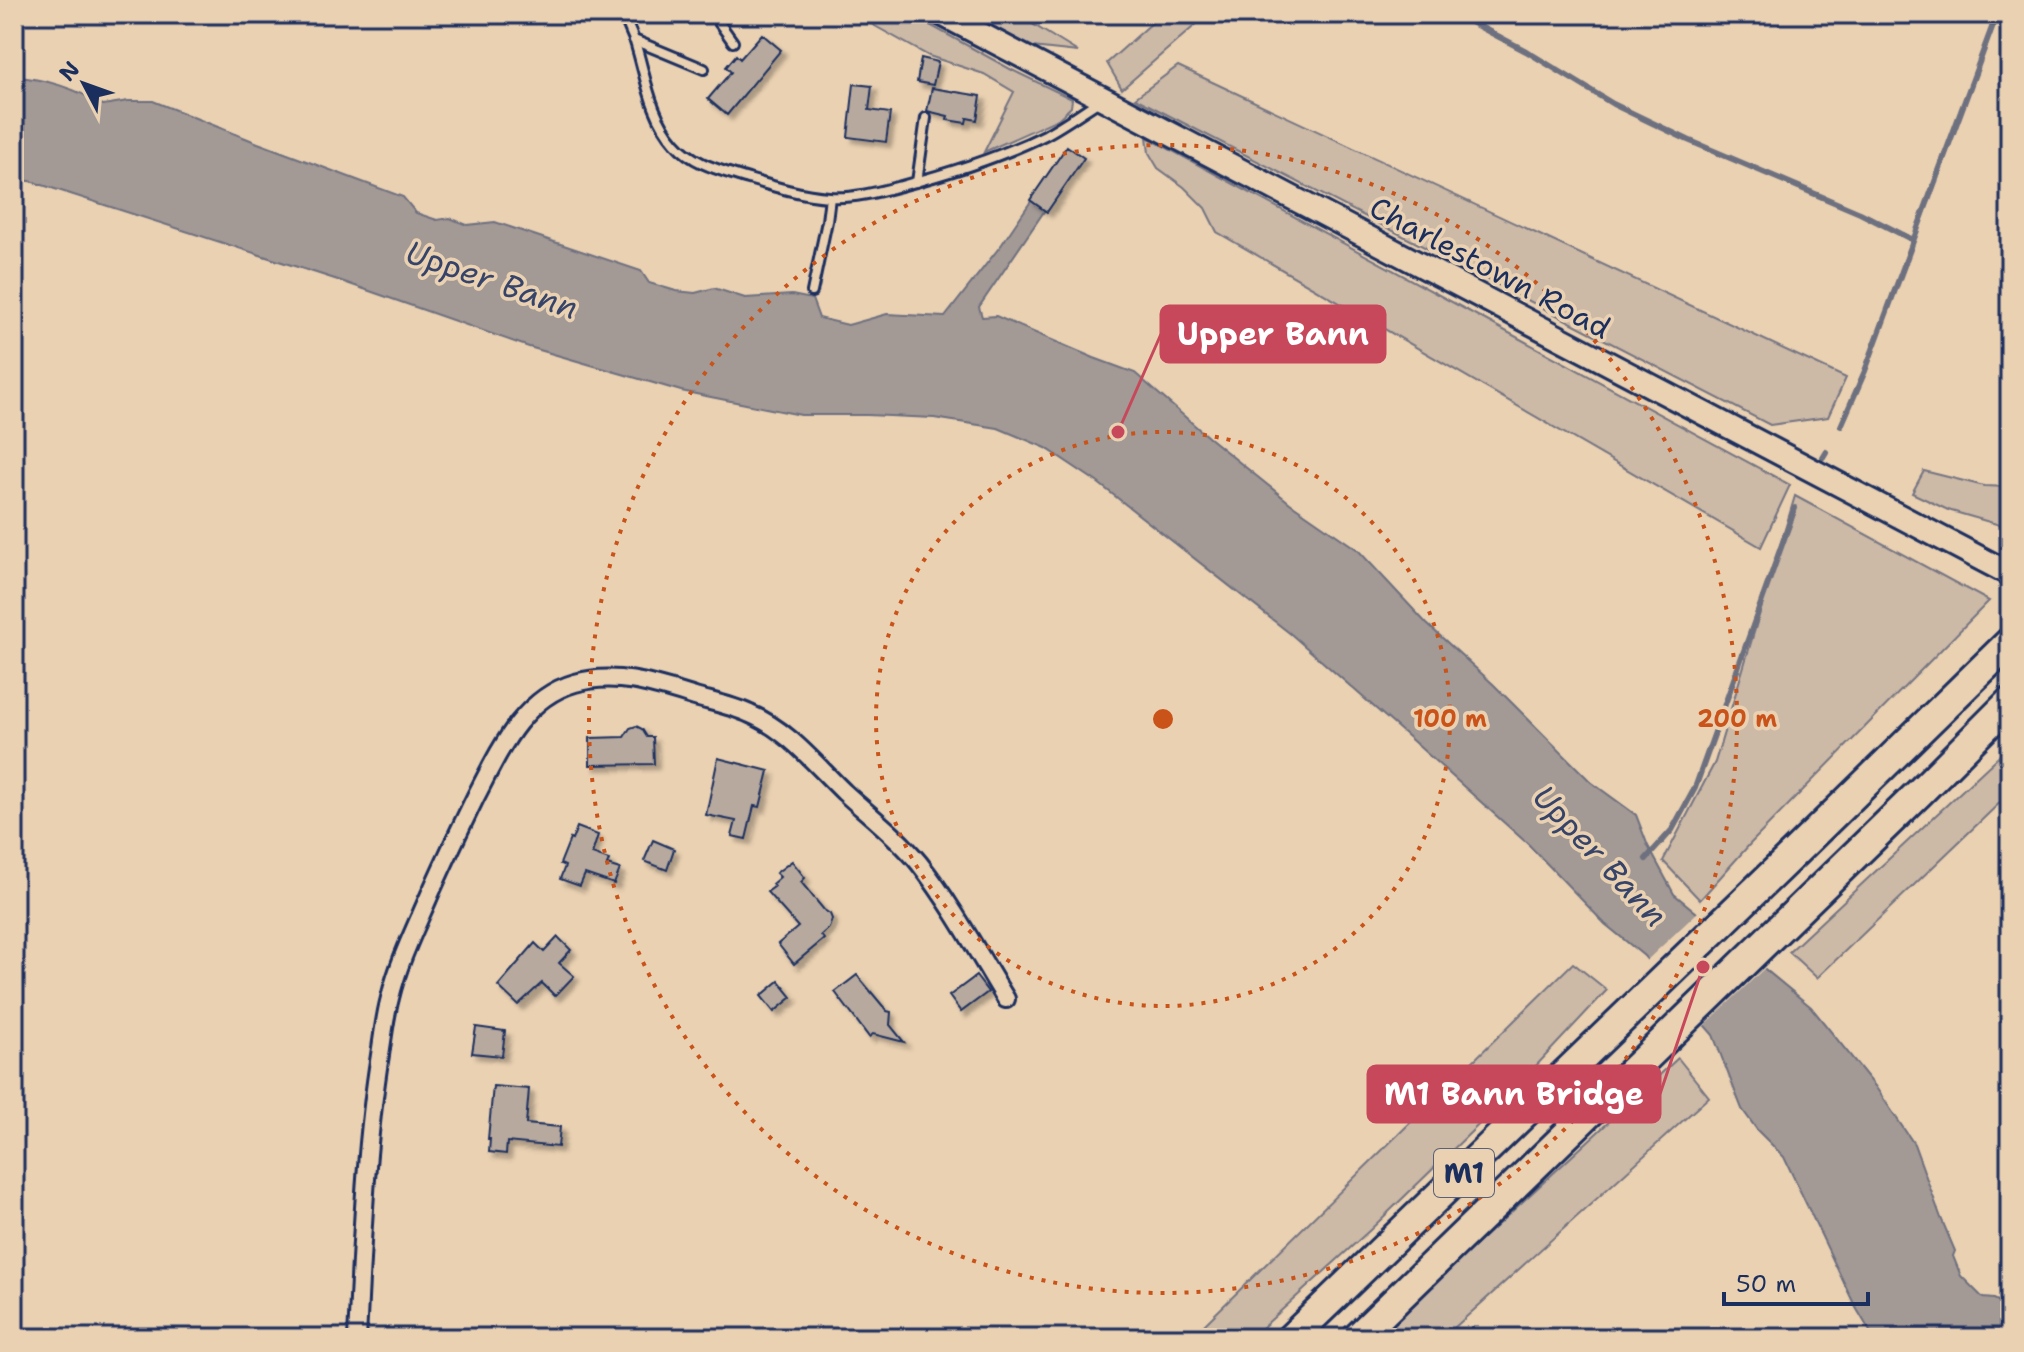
<svg xmlns="http://www.w3.org/2000/svg" width="2024" height="1352" viewBox="0 0 2024 1352" font-family="'Shantell Sans',sans-serif">
  <defs>
    <filter id="shadow"><feDropShadow dx="5" dy="5" stdDeviation="2" flood-color="#0004"/></filter>
  </defs>
  <rect width="100%" height="100%" fill="#ead1b2"/>
  <filter id="ink" filterUnits="userSpaceOnUse"><feTurbulence type="fractalNoise" baseFrequency=".0125" numOctaves="2"/><feDisplacementMap in="SourceGraphic" scale="16" xChannelSelector="R" yChannelSelector="G"/><feConvolveMatrix kernelMatrix="1 2 1 2 8 2 1 2 1" color-interpolation-filters="sRGB"/></filter>
  <g filter="url(#ink)">
    <path fill="#ccb9a6" stroke="#747482" stroke-width="2" d="M871,14H910L1012,70L1072,99L1071,107L1058,119L984,152L1014,92L984,74L929,56L866,21Z
      M963,14H1016L1078,52L1032,47Z
      M1162,14H1208L1122,89L1107,63Z
      M1178,66L1846,378L1828,417L1770,425L1135,98Z
      M1147,137L1790,485L1761,547L1217,232L1205,208L1184,187L1158,168L1149,153Z
      M1924,471L1984,486L2010,487V528L1948,510L1912,493Z
      M1795,496L1989,601L1750,844L1700,900L1663,861L1715,762Z
      M2010,746V793L1817,978L1789,952Z
      M1573,963L1607,990L1504,1100L1370,1230L1251,1338H1187L1204,1325Z
      M1678,1058L1709,1097L1443,1338H1375Z"/>
    <path fill="#a39995" stroke="#6d6f7f" stroke-width="2" d="M14,77C44,78 77,89 103,105L128,101H153L258,143L403,197L416,213L437,220L450,218L467,225L495,222L641,271L649,283L676,291L695,293L714,288L745,298L792,295L812,299L819,318L848,325L887,314L945,317L1002,244L1031,201L1045,210L979,307L982,317L996,316L1094,358L1135,373L1208,437L1290,503L1358,550L1427,624L1493,684L1591,782L1636,815L1648,846L1674,894L1811,1007L1875,1086L1914,1144L1941,1218L1955,1251L1953,1256L1961,1276L1983,1298L1994,1299L2010,1307V1338H1874L1855,1306L1784,1157L1758,1131L1742,1109L1713,1035L1644,956L1605,924L1529,845L1414,742L1292,635L1097,482L1046,448L998,428L934,418L867,415H801L681,391L529,347L341,281L30,181L14,180Z"/>
    <path fill="#ead1b2" d="M1700,910L1768,965L1702,1028L1645,962Z"/>
    <g fill="none" stroke-linecap="round" stroke-linejoin="round">
      <path stroke="#6d6f7f" stroke-width="6" d="M1467,20L1526,51L1613,104L1688,140L1860,213L1913,240
        M1841,426L1865,371L1997,14
        M1823,457L1826,452
        M1646,859L1672,830L1695,788L1795,508"/>
    </g>
    <path fill="#b7a99d" stroke="#1b2f5e" stroke-width="2" filter="url(#shadow)" d="M762,34L781,50L727,115L708,99L731,72L726,67L736,55L740,59Z
      M921,58L938,62L933,85L917,82Z
      M854,84L872,86L869,110L890,113L886,142L848,137Z
      M932,88L981,96L977,120L967,118L966,123L947,120L948,116L927,111Z
      M1067,146L1084,158L1047,212L1030,200Z
      M636,726L642,729L647,737H653L654,764L590,765V738L624,737L630,728Z
      M718,758L769,771L760,807L754,806L746,839L732,836L736,821L706,815Z
      M577,827L598,835L592,854L609,860L607,865L620,869L614,884L585,874L580,886L560,879L565,866L560,864L570,839L572,840Z
      M653,840L674,849L667,870L644,861Z
      M792,861L805,878L801,882L824,910L830,914L832,919L829,928L821,935L824,939L794,964L778,944L798,927L767,892L774,887L772,884L780,877L776,873Z
      M558,937L571,950L559,963L574,976L555,996L542,983L518,1005L498,986L535,943L544,952Z
      M857,975L887,1011L891,1012L890,1025L904,1042L873,1034L869,1037L835,992Z
      M976,976L988,992L961,1012L949,996Z
      M779,981L792,997L774,1012L761,996Z
      M476,1027L505,1031L502,1056L472,1053Z
      M493,1086L529,1089L526,1124L560,1127L558,1147L507,1142L506,1154L489,1152L490,1139H488Z"/>
    <g fill="none" stroke-linecap="round" stroke-linejoin="round">
      <g stroke="#1b2f5e" stroke-width="14">
        <path id="lane" d="M623,14C627,23 631,33 635,42C646,77 650,115 675,143C693,164 720,170 745,178C772,186 801,195 829,197C852,199 878,192 901,186C950,173 999,158 1045,135C1064,125 1083,111 1102,99
          M713,14L733,42
          M634,40L704,69
          M917,182L926,118
          M812,292L827,221L830,197"/>
      </g>
      <g stroke="#1b2f5e" stroke-width="22">
        <path id="street" d="M357,1338C362,1244 365,1148 380,1055C383,1036 385,1016 390,998C398,964 413,933 427,901C442,866 459,831 476,796C499,752 522,698 575,683C616,671 656,685 695,697C713,702 733,706 750,714C788,730 815,764 844,792C869,815 897,836 919,863C952,905 978,953 1006,999"/>
      </g>
      <g stroke="#1b2f5e" stroke-width="28">
        <path id="secondary" d="M942,14L2010,574"/>
      </g>
      <g stroke="#1b2f5e" stroke-width="34">
        <path id="highway" d="M1291,1338L1790,857L2010,642
          M1357,1338L1919,793L2010,702"/>
      </g>
      <use href="#lane" stroke="#ead1b2" stroke-width="8"/>
      <use href="#street" stroke="#ead1b2" stroke-width="16"/>
      <use href="#secondary" stroke="#ead1b2" stroke-width="22"/>
      <use href="#highway" stroke="#ead1b2" stroke-width="28"/>
    </g>
  </g>
  <g fill="none" stroke="#c95318" stroke-width="4" stroke-dasharray="4 8">
    <circle cx="1163" cy="719" r="287"/>
    <circle cx="1163" cy="719" r="574"/>
  </g>
  <g text-anchor="middle" stroke-width="7" stroke-linejoin="round" paint-order="stroke">
    <rect fill="#ead1b2" stroke="#596077" stroke-width="2" x="1434" y="1149" width="60" height="48" rx="6"/>
    <g font-size="28" font-weight="bold" fill="#1b2f5e">
      <text x="1464" y="1183">M1</text>
    </g>
    <g font-size="30" fill="#1b2f5e" stroke="#ead1b2">
      <text transform="translate(1490 268) rotate(28)" y="10">Charlestown Road</text>
    </g>
    <g font-size="32" font-style="italic" fill="#364469" stroke="#ead1b2">
      <text transform="translate(492 280) rotate(19)" y="11">Upper Bann</text>
      <text transform="translate(1600 856) rotate(47)" y="11">Upper Bann</text>
    </g>
  </g>
  <circle cx="1163" cy="719" r="12" fill="#c95318" stroke="#ead1b2" stroke-width="4"/>
  <g font-size="24" text-anchor="middle" font-weight="bold" fill="#c95318" stroke="#ead1b2" stroke-width="7" stroke-linejoin="round" paint-order="stroke">
    <text x="1450" y="727">100 m</text>
    <text x="1737" y="727">200 m</text>
  </g>
  <path fill="none" stroke="#c8485b" stroke-width="3" d="M1118 432L1161 334M1703 967L1660 1094"/>
  <g fill="#c8485b" stroke="#ead1b2" stroke-width="3">
    <circle cx="1118" cy="432" r="8"/>
    <circle cx="1703" cy="967" r="8"/>
  </g>
  <g fill="#c8485b" stroke="#c8485b" stroke-width="3">
    <rect x="1161" y="306" width="224" height="56" rx="8"/>
    <rect x="1368" y="1066" width="292" height="56" rx="8"/>
  </g>
  <g font-size="32" text-anchor="middle" font-weight="bold" fill="#fff">
    <text x="1273" y="345">Upper Bann</text>
    <text x="1514" y="1105">M1 Bann Bridge</text>
  </g>
  <rect width="2024" height="1352" fill="none" stroke="#ead1b2" stroke-width="48"/>
  <rect x="24" y="24" width="1976" height="1304" fill="none" stroke="#1b2f5e" stroke-width="3" filter="url(#ink)"/>
  <g transform="translate(84 84) rotate(311)" stroke="#ead1b2" stroke-width="6" paint-order="stroke">
  <path d="M0-6L14 30L0 20L-14 30Z" fill="#1b2f5e"/>
  <text y="-12" font-size="22" font-weight="bold" text-anchor="middle" fill="#1b2f5e">N</text>
  </g>
  <path d="M1724 1292v12h144v-12" fill="none" stroke="#1b2f5e" stroke-width="4"/>
  <text x="1736" y="1292" font-size="24" fill="#1b2f5e" stroke="#ead1b2" stroke-width="6" paint-order="stroke">50 m</text>
</svg>
